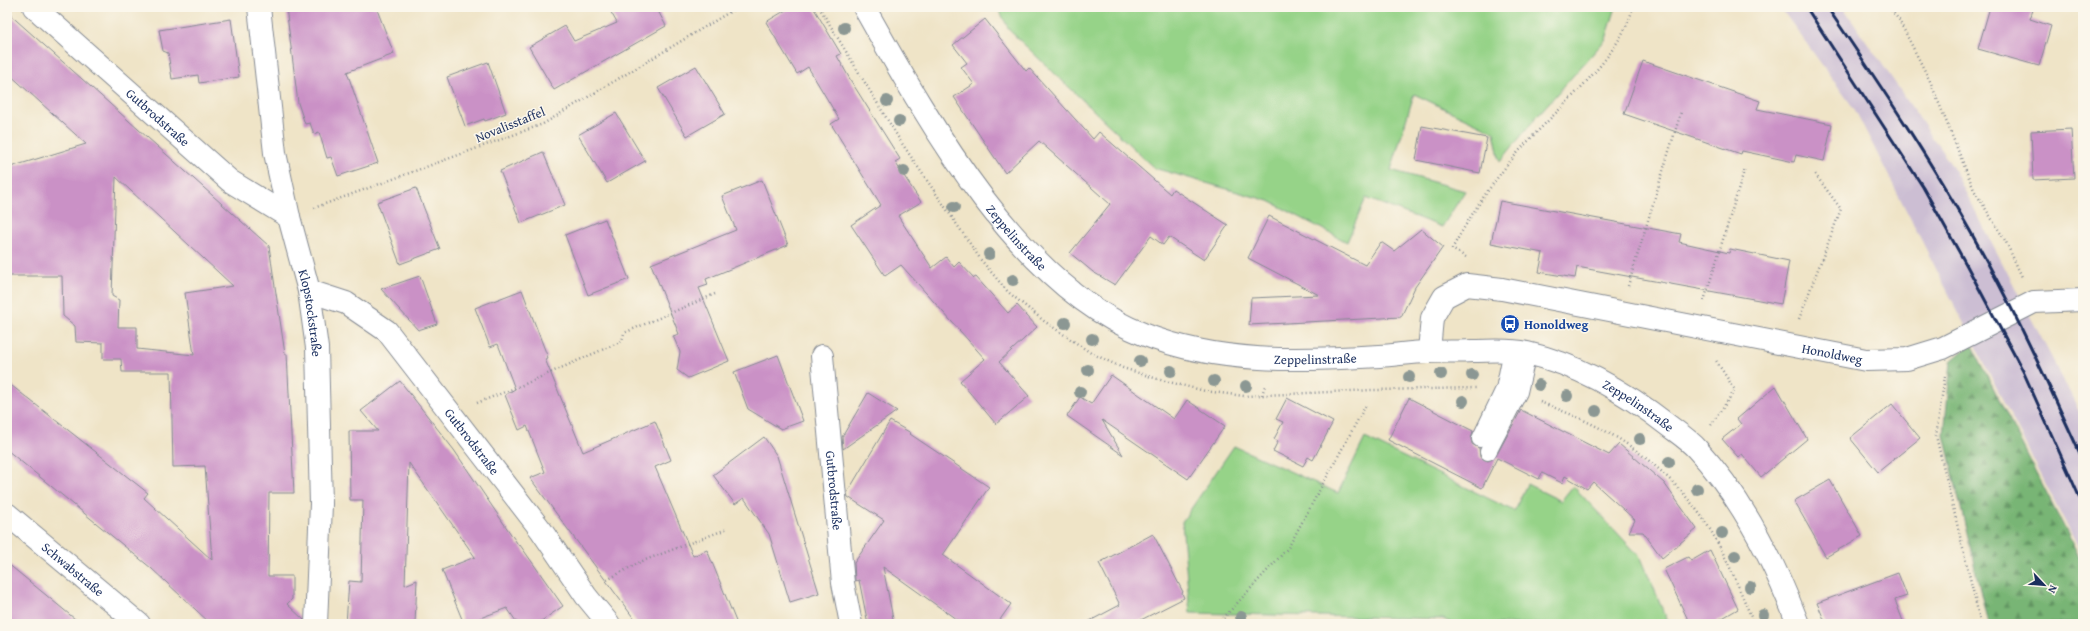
<svg xmlns="http://www.w3.org/2000/svg" width="2090" height="631" viewBox="0 0 2090 631" font-family="'Gentium Book Plus',serif">
  <defs>
    <pattern id="forest-firs" width="22" height="20" patternUnits="userSpaceOnUse"><rect width="22" height="20" fill="#78b574"/><path d="M5 1l3.5 6h-7zM16 11l3.5 6h-7z" fill="#629462"/></pattern>
  </defs>
  <rect width="100%" height="100%" fill="#fbf7ec"/>
  <filter id="ink" filterUnits="userSpaceOnUse"><feTurbulence type="fractalNoise" baseFrequency=".025" numOctaves="2"/><feDisplacementMap in="SourceGraphic" scale="8" xChannelSelector="R" yChannelSelector="G"/><feConvolveMatrix kernelMatrix="1 2 1 2 8 2 1 2 1" color-interpolation-filters="sRGB"/></filter>
  <filter id="wash" filterUnits="userSpaceOnUse"><feTurbulence type="fractalNoise" baseFrequency=".012" numOctaves="4" result="noise"/><feDisplacementMap in="SourceGraphic" scale="16" xChannelSelector="R" yChannelSelector="G"/><feGaussianBlur stdDeviation="0.9" result="paint"/><feColorMatrix in="noise" values="0 0 0 0 0 0 0 0 0 0 0 0 0 0 0 0 0 1.4 0 .05"/><feComposite in="paint" operator="in"/></filter>
  <g filter="url(#wash)">
    <rect width="100%" height="100%" fill="#efe4c7"/>
    <path fill="#ccbed3" d="M1780,7H1843L1952,166L2083,418V557L1855,110Z"/>
    <path fill="#96d388" stroke="#588173" d="M998,7H1616L1606,39L1538,115L1500,162L1494,132L1414,94L1391,170L1465,191L1442,227L1366,198L1347,242L1269,201L1154,168L1009,30Z
      M1365,438L1514,511L1527,484L1561,501L1573,486L1641,558L1669,624H1454L1443,619L1190,613L1182,522L1234,446L1338,493Z"/>
    <path fill="url(#forest-firs)" stroke="#4a7269" d="M1971,344L2083,564V624H1988L1944,435L1951,361Z"/>
    <g id="blocks">
      <path fill="#ca91c6" fill-rule="evenodd" d="M286,7H376L394,54L347,72L378,163L338,176L331,157L327,158L319,132L314,134L310,123L305,124L298,103Z
        M608,7H656L666,26L554,90L529,47L565,26L574,41L617,23Z
        M791,7H813L841,54L837,56L851,81L900,159L895,162L921,202L898,216L932,268L946,257L954,267L959,262L974,278L976,277L1008,313L1017,305L1037,327L999,362L1029,396L996,424L960,381L985,359L901,265L885,276L851,225L881,205L831,124L839,119L808,67L797,74L766,22Z
        M1990,7H2034L2030,19L2051,26L2039,66L1978,49Z
        M7,12L269,246L285,354H287L294,493H269L268,576H292V599L287,604L304,620V624H211L151,568L7,450V382L148,493L144,498L212,560L205,466L173,467L171,372H122L121,359H103V343L76,342L75,326L63,316L62,276H7V168L86,144L7,72ZM116,177L233,286L185,293L194,355L137,349V327H118L119,300L112,296Z
        M231,19L239,77L199,83L198,75L172,79L168,53L163,51L159,30Z
        M985,19L1026,71L1029,68L1093,139L1099,132L1170,194L1173,189L1228,225L1204,260L1169,237L1163,245L1151,236L1115,285L1093,272L1070,253L1110,204L1039,141L1005,173L954,97L974,84L961,67L967,63L953,45Z
        M1643,61L1760,101L1757,109L1832,124L1824,161L1796,155L1794,162L1742,151L1741,154L1624,114Z
        M488,62L506,113L485,121L484,119L465,126L447,77Z
        M696,66L725,114L687,136L658,88Z
        M616,113L645,161L607,183L578,135Z
        M1422,126L1487,138L1480,173L1416,160Z
        M2071,129L2074,178L2033,180L2031,131Z
        M543,152L565,205L521,223L500,171Z
        M762,180L788,245L706,279L708,285L699,288L729,361L688,378L677,370L680,352L673,336L679,334L651,264L736,230L722,196Z
        M416,188L440,249L400,264L377,202Z
        M1500,201L1681,234L1679,242L1729,253L1730,249L1789,261L1781,304L1577,267L1575,278L1539,272L1543,253L1491,243Z
        M1269,216L1365,265L1381,242L1394,251L1421,229L1443,247L1415,287L1401,317L1249,325L1251,298L1319,295L1248,258Z
        M605,219L629,279L588,295L565,235Z
        M420,276L437,324L418,330L381,289Z
        M522,290L548,358L545,359L583,452L655,421L671,460L655,467L693,556L707,550L737,624H638L530,478L545,472L527,426L519,430L505,395L515,389L498,344L490,347L475,308Z
        M778,355L803,421L781,429L748,409L734,372Z
        M1111,375L1174,419L1187,400L1225,426L1188,479L1102,420L1123,455L1067,416L1080,397L1091,404Z
        M400,381L454,450L519,546L520,545L563,606L537,624H518L507,608L464,624L442,570L475,557L409,463L405,585L417,580L415,624H346L349,581L361,582L363,500H350L349,431H378L361,411Z
        M1776,386L1807,439L1761,477L1742,454L1738,457L1722,439L1741,424L1737,419Z
        M868,393L897,411L843,449L842,437Z
        M1287,398L1333,422L1313,460L1308,457L1303,466L1273,451L1278,441L1274,439L1283,422L1276,419Z
        M1409,398L1473,431L1471,439L1472,444L1479,448L1480,457L1488,461L1496,456L1521,410L1609,455L1619,444L1664,483L1697,529L1662,558L1643,532H1629L1635,520L1593,482L1587,489L1565,476L1562,483L1542,473L1539,479L1497,458L1482,488L1388,440Z
        M1892,404L1920,438L1878,472L1850,438Z
        M890,421L911,433L910,434L989,487L943,555L1011,604L997,624H963L883,567L894,624H868L859,580L855,581L854,563L884,520L848,497L847,493Z
        M764,437L777,456L819,593L790,602L769,534L744,498L735,504L713,475Z
        M1830,480L1862,536L1826,557L1794,501Z
        M1153,534L1183,592L1182,593L1184,598L1133,624H1084L1120,605L1099,563Z
        M1710,550L1738,609L1712,624H1690L1664,569L1688,557L1691,561Z
        M7,563L52,600L81,624H7Z
        M1898,573L1907,596L1895,600L1904,624H1826L1817,603Z"/>
    </g>
  </g>
  <g filter="url(#ink)">
    <use href="#blocks" fill-opacity="0" stroke="#858a92" stroke-width="1"/>
    <g fill="none" stroke-linecap="round" stroke-linejoin="round">
      <g stroke="#858a92" stroke-width="18">
        <path id="service" d="M1480,439L1504,389L1512,350
          M1488,452L1519,392L1528,353"/>
      </g>
      <g stroke="#858a92" stroke-width="24">
        <g id="minor">
          <path id="s1" d="M34,7L230,181L289,217"/>
          <path id="s2" d="M259,7L275,153L289,217L309,291L317,348L321,504L316,624"/>
          <path id="s3" d="M309,291L346,303L387,331L541,530L586,596L609,624"/>
          <path id="s4" d="M1429,351L1432,318L1444,297L1467,285L1502,289L1866,360L1907,359L1943,348L2034,302L2083,300"/>
          <path id="s5" d="M822,356L843,583L851,624"/>
        </g>
      </g>
      <g stroke="#858a92" stroke-width="24">
        <g id="tertiary">
          <path id="s6" d="M864,7C927,119 1018,285 1143,334C1218,364 1300,361 1380,356C1396,355 1413,352 1429,352C1443,351 1458,352 1472,351C1491,351 1509,349 1527,353C1580,365 1627,393 1669,426C1678,433 1689,440 1697,449C1743,499 1774,561 1798,624"/>
          <path id="s7" d="M7,514L139,624"/>
        </g>
      </g>
      <path stroke="#858a92" stroke-width="2.5" stroke-dasharray="1 3" stroke-linecap="butt" d="M819,7L901,142L981,260L1008,292L1044,321L1091,353L1123,368L1161,380L1205,391L1244,396L1373,390L1478,388
        M1889,7L1899,20L1930,81L1974,190L2006,242L2022,277
        M314,208L543,124L738,7
        M1466,257L1452,249C1471,214 1493,181 1519,151C1555,110 1620,60 1633,7
        M1628,286L1681,112
        M1704,301L1745,168
        M1799,319L1841,209L1815,174
        M1945,376L1936,436L1981,624
        M1262,395L1265,386
        M1540,402C1563,411 1586,420 1607,432C1648,454 1693,497 1715,538C1730,565 1742,595 1754,624
        M477,403L525,384L622,341L624,333L715,294
        M1711,425L1735,390L1715,359
        M607,580L640,562L727,529
        M1218,624L1288,548L1366,405"/>
      <use href="#service" stroke="#fff" stroke-width="16"/>
      <use href="#minor" stroke="#fff" stroke-width="22"/>
      <use href="#tertiary" stroke="#fff" stroke-width="22"/>
      <path stroke="#1b2f5e" stroke-width="3" d="M1806,7L1923,187L1967,266L2023,371L2083,505
        M1827,7C1883,89 1938,171 1985,258C2021,324 2052,392 2083,460"/>
    </g>
    <g fill="#8b9793">
      <circle cx="844" cy="28" r="6"/>
      <circle cx="887" cy="101" r="6"/>
      <circle cx="899" cy="121" r="6"/>
      <circle cx="904" cy="171" r="6"/>
      <circle cx="954" cy="207" r="6"/>
      <circle cx="989" cy="254" r="6"/>
      <circle cx="1013" cy="280" r="6"/>
      <circle cx="1065" cy="323" r="6"/>
      <circle cx="1092" cy="339" r="6"/>
      <circle cx="1140" cy="361" r="6"/>
      <circle cx="1088" cy="370" r="6"/>
      <circle cx="1171" cy="371" r="6"/>
      <circle cx="1441" cy="374" r="6"/>
      <circle cx="1472" cy="375" r="6"/>
      <circle cx="1409" cy="377" r="6"/>
      <circle cx="1214" cy="381" r="6"/>
      <circle cx="1539" cy="385" r="6"/>
      <circle cx="1246" cy="386" r="6"/>
      <circle cx="1080" cy="392" r="6"/>
      <circle cx="1567" cy="396" r="6"/>
      <circle cx="1463" cy="401" r="6"/>
      <circle cx="1596" cy="411" r="6"/>
      <circle cx="1640" cy="439" r="6"/>
      <circle cx="1669" cy="462" r="6"/>
      <circle cx="1697" cy="489" r="6"/>
      <circle cx="1722" cy="533" r="6"/>
      <circle cx="1735" cy="556" r="6"/>
      <circle cx="1750" cy="587" r="6"/>
      <circle cx="1763" cy="615" r="6"/>
      <circle cx="1241" cy="617" r="6"/>
    </g>
  </g>
  <defs>
    <g id="bus-disc" transform="scale(1)"><circle r="9.5" fill="#1a4fb4" stroke="#fbf7ec"/><path d="M-5-6H5V4H4V6H2V4H-2V6H-4V4H-5ZM-3.5-4V0h7V-4ZM-3.5 1.2v1.5H-2V1.2ZM2 1.2v1.5H3.5V1.2Z" fill="#fff"/></g>
  </defs>
  <g fill-rule="evenodd">
    <use href="#bus-disc" x="1510" y="324"/>
  </g>
  <g text-anchor="middle" stroke-width="3" stroke-linejoin="round" paint-order="stroke">
    <g font-size="13" fill="#1b2f5e" stroke="#fbf7ec">
      <text dy="5" stroke="none"><textPath href="#s1" startOffset="166">Gutbrodstraße</textPath></text>
      <text transform="translate(510 124) rotate(-22)" y="5">Novalisstaffel</text>
      <text dy="5" stroke="none"><textPath href="#s6" startOffset="277">Zeppelinstraße</textPath></text>
      <text dy="5" stroke="none"><textPath href="#s2" startOffset="311">Klopstockstraße</textPath></text>
      <text dy="5" stroke="none"><textPath href="#s4" startOffset="455">Honoldweg</textPath></text>
      <text dy="5" stroke="none"><textPath href="#s6" startOffset="613">Zeppelinstraße</textPath></text>
      <text dy="5" stroke="none"><textPath href="#s6" startOffset="949">Zeppelinstraße</textPath></text>
      <text dy="5" stroke="none"><textPath href="#s3" startOffset="228">Gutbrodstraße</textPath></text>
      <text dy="5" stroke="none"><textPath href="#s5" startOffset="135">Gutbrodstraße</textPath></text>
      <text dy="5" stroke="none"><textPath href="#s7" startOffset="86">Schwabstraße</textPath></text>
    </g>
    <g font-size="13" font-weight="bold" fill="#164399" stroke="#fbf7ec" text-anchor="start">
      <text x="1524" y="329">Honoldweg</text>
    </g>
  </g>
  <rect width="2090" height="631" fill="none" stroke="#fbf7ec" stroke-width="24"/>
  <g transform="translate(2044 585) rotate(116)" stroke="#fbf7ec" stroke-width="3" paint-order="stroke">
  <path d="M0-3L7 15L0 10L-7 15Z" fill="#1b2f5e"/>
  <text y="-6" font-size="11" font-weight="bold" text-anchor="middle" fill="#1b2f5e">N</text>
  </g>
</svg>
